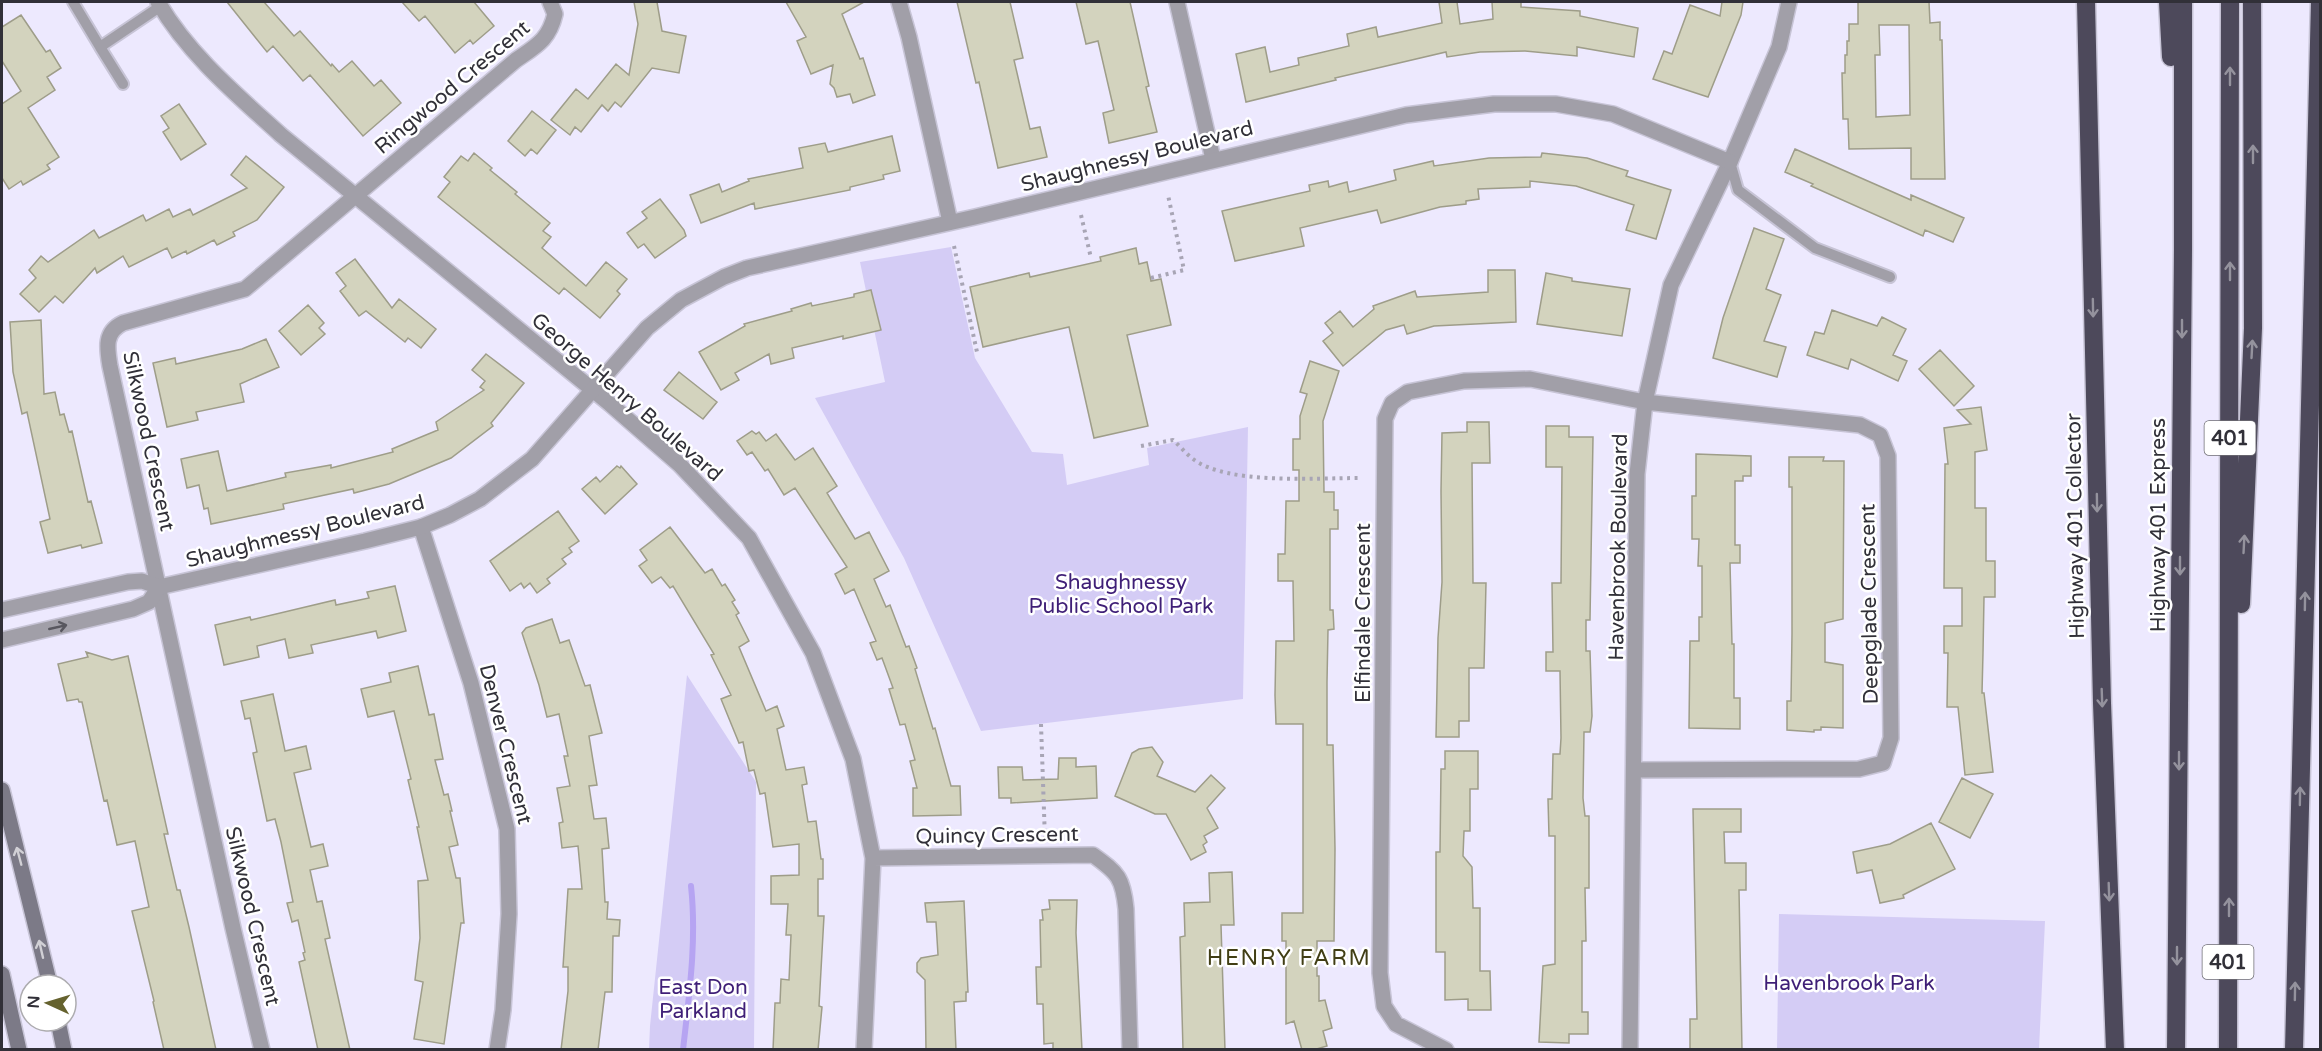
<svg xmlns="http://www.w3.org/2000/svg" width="2322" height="1051" viewBox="0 0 2322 1051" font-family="'Varela Round',sans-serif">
  <rect width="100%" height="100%" fill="#ede9fe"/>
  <path fill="#d4ccf5" d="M951,247L975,358L1032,452L1063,454L1067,485L1149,465L1147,448L1248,427L1243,699L981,731L904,558L815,398L885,382L860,262Z
    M687,675L756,782L754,1049L649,1050L650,1026Z
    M1779,914L2045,921L2039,1049H1777Z"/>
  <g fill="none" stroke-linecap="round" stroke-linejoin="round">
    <path stroke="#b6a4f2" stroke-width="6" d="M683,1050C689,995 697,941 691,886"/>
  </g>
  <path fill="#d3d3be" stroke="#9e9d89" stroke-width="1.5" fill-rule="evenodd" d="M227,2H264L294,36L300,31L331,66L332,64L339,72L352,61L374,86L381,80L401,103L363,136L310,75L303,81L273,46L267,52Z
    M402,2H474L494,26L473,44L470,40L455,53L425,16L419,21Z
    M634,2H657L662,31L686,36L679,73L652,68L621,107L615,102L608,111L602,105L581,132L575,127L570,135L551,120L576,89L588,99L616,64L629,75L638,24Z
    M786,2H864L842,14L860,59L863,58L875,95L853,103L850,94L837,97L834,88L830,84L833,65L811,74L797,41L806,37Z
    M957,2H1010L1023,58L1014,60L1030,129L1040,127L1047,157L998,168L979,82L976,83Z
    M1076,2H1130L1149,86L1146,87L1157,132L1109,143L1103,113L1114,110L1098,41L1086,44Z
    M1439,2H1457L1460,24L1493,19L1492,2H1521V7L1580,11V16L1638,28L1634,57L1577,47V56L1525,51L1480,52L1447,57L1446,52L1335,78L1336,80L1246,102L1236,54L1265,47L1270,72L1299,65L1298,58L1349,46L1347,34L1376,27L1378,37L1442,23Z
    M1722,2H1743L1741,15L1708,97L1653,79L1664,51L1672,54L1690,5L1720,16Z
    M1858,2H1929L1930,23L1940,22V40H1942L1945,179H1911V148L1849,149L1848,119H1843L1842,73H1845V55H1847V41H1849V24H1858ZM1879,25H1909L1910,115L1876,117L1875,55H1880Z
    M21,15L46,52L50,50L61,68L47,77L55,90L28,108L59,157L47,165L50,169L23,185L21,181L9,189L2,178V104L21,91L2,61V27Z
    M179,104L206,144L181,160L163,132L169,128L161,116Z
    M532,111L556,130L537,154L531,149L525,156L508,141Z
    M892,136L900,171L883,175L884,179L850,187V190L755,209L754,203L701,223L690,195L719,184L722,192L749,181L748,179L803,168L799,148L825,143L828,152Z
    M1795,149L1911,200V195L1964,218L1953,242L1925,230L1923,236L1811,186L1813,184L1785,172Z
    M474,153L492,168L490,170L517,192L515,194L550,223L543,231L551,237L542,248L586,286L606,262L627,279L617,291L620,294L600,318L564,288L559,294L438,197L450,182L444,177L461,156L468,161Z
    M1542,153L1587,158L1628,171L1626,176L1671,190L1656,239L1626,230L1634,205L1576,186L1530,181V187L1478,189L1479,199L1466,201V204L1440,207L1381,223L1377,210L1300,228L1304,246L1235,261L1222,211L1310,191L1309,185L1328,181L1329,187L1347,182L1349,192L1396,180L1394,170L1433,161L1434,166L1489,158L1541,157Z
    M246,156L284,187L257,220L233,232L235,236L217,245L214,240L187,254L186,251L172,258L167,248L129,267L123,256L97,273L95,268L63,303L55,296L39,312L20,294L36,278L29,270L41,256L48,262L94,230L99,238L143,215L146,221L169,209L173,217L190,209L193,215L247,188L231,175Z
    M660,199L684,230L686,236L655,258L644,244L638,248L627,233L647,218L642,212Z
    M1754,228L1784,239L1766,289L1781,295L1764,341L1786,347L1777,377L1713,358L1723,318Z
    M1136,248L1139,264L1147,262L1151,281L1161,279L1171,325L1127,335L1148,426L1094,438L1069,327L983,347L970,287L1029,273L1030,277L1101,261L1100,257Z
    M355,259L392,308L399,299L436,329L421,348L408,338L405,342L366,311L359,316L340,291L346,286L336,273Z
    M1488,270H1515L1516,322L1434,326L1407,334L1404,325L1386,330L1343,366L1323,341L1333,333L1325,323L1340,311L1353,327L1374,309L1373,306L1415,291L1417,297L1488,292Z
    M1546,273L1572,278V281L1630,289L1622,336L1537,324Z
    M871,290L881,330L843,339V336L792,348L794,358L771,364L769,354L735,373L739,380L721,390L699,352L745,326L744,324L792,311L791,309L811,303L812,306L854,297V294Z
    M308,305L324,323L319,328L325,334L301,355L279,331Z
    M1832,310L1877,326L1882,317L1906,329L1893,355L1907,361L1898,381L1851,359L1848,369L1807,355L1815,332L1824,334Z
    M41,320L44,394L55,392L60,415L64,414L69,432L72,431L88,502L91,501L102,543L82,548L81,545L48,553L40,522L50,519L27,412L22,414L13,372L10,322Z
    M266,339L279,367L240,384L244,402L196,412L198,420L167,427L153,363L175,358L176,364L242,349Z
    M1940,350L1974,386L1954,406L1919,369Z
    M486,354L524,383L491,423L493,426L451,458L389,484L354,493L353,489L283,504L284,509L211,524L208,508L204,509L199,485L187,488L181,459L218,451L227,491L286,477L285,473L331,465V468L393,452L392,449L438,430L436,422L484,390L480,387L485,381L472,370Z
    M1310,361L1339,371L1323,421L1324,492H1334V510H1338V529H1330V610H1333L1334,629L1328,630L1327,682V745H1333L1335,849L1334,941H1317V976H1319V1001L1325,1000L1332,1028L1323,1031L1327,1046L1313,1050H1302L1294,1021L1286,1024V941H1282V913H1303V724H1276L1275,695L1276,641H1294L1293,581H1278V554H1285L1286,501H1299V470H1293V439H1300V416L1307,394L1300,392Z
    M679,372L717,402L703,419L664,390Z
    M1981,407L1987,450L1975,452V508H1986V561H1995V597H1984L1983,653L1982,693H1984L1993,772L1965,775L1958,707H1947L1948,653H1944V626H1962V588H1944L1945,464H1948L1944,428L1971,424L1957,410Z
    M1467,422H1489L1490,463H1472L1473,583H1486L1484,668H1469V721H1459V737H1436L1438,638L1442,582L1441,491L1442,433L1467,432Z
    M1546,426H1569V437H1593L1590,620H1586V651H1590L1592,716L1590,732H1584L1583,798L1585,816H1589V888H1585L1586,941H1582V1012H1588V1034H1569V1043L1539,1042L1543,966L1555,964V836H1549L1548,799H1552L1553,754H1560L1561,738L1560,671H1546V652H1553L1552,583H1561L1562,467H1546Z
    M752,431L756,434L759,432L766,441L776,434L795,460L813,448L837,486L827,493L855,539L869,532L889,571L874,579L886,607L890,605L906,647L909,646L917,668L915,669L933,729L935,728L951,786H960L961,815L913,816V788H917L910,761L915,760L905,724L900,725L889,689L893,688L882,658L877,660L870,643L876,641L854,589L845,594L835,574L847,567L795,488L784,495L768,469L765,471L752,452L747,455L737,441Z
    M1696,454L1751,456V476H1743V481H1735V545H1740V563H1730L1732,644H1734V698H1740V729L1689,728L1690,641H1699V617H1702V566H1698L1699,539H1692V496H1696Z
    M1789,457H1824L1823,461H1844L1843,619L1825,623V662L1843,665V728L1821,727V730H1814V732L1787,730V701H1791L1792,634V487H1789Z
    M617,466L620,468L621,466L637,484L605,514L582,489L596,477L600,482Z
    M558,511L579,541L569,548L572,552L562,559L566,564L547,579L550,583L537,593L530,583L524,588L521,583L510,591L490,561Z
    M670,527L705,573L712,569L722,586L725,584L735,600L732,602L739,613L736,615L749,641L739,647L766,711L777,706L784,726L777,729L786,770L804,767L807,784L802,785L808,822L816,821L821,859H823V879H818V916H824L819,1006L822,1007L818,1050H773L775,1003H780L781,979L789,980L791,935H786L788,904H771V876L799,875V844L773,847L765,793L760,794L754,770L749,771L743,742L739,743L721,699L731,695L711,655L714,654L673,586L670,588L661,577L652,583L639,566L647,560L640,550Z
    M395,586L406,631L378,638L376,631L311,645L313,653L289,658L285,639L257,646L259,657L224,665L215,625L250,617L251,620L335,600L336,605L369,598L367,592Z
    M552,619L560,643L569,640L585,686L590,685L602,733L589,736L597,785L589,786L594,819L606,818L609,848L602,849L605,902H608L607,919L620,920L619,936H613L612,992H605L598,1050H561L568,991V967H563L568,889H582L578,846L562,848L559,823L563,822L557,788L570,786L564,756H568L559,714L547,717L539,685L522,633L526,628Z
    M86,652L112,660L128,656L168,834H164L177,890H180L189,927L216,1050H164L153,1002L154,1001L132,911L149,907L135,841L117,845L107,800L104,801L82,702H79L78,699L67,701L58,664L88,657Z
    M418,666L429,715L434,714L443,759L435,760L444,795L448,794L452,811H450L458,845L449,847L456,878H460L462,902L464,923H461L444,1044L414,1039L423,982L415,980L420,938L418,881L428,880L417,827H419L408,780L411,779L394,711L368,717L361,689L391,682L389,673Z
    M273,694L285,751L306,746L311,769L294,773L311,847L323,844L328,866L310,870L317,902L322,901L330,938L325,939L350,1050H318L299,962L305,960L303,953L305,952L298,920L292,922L287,903L293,902L281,842L275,819L267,821L253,753L257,752L250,718L245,719L241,701Z
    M1152,747L1163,762L1157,776L1195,792L1211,775L1225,788L1207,808L1218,828L1204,836L1207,842L1203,845L1206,852L1191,860L1166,814H1155L1115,796L1132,753L1139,749Z
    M1445,751H1478V789H1470V831H1464L1463,856L1472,867L1473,908H1480V971H1490L1491,1010H1468V999L1445,1000V952H1436V852H1440L1441,769H1445Z
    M1059,758H1076V767L1096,766L1097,798L1011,803V798H999L998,767H1022L1023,780L1058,779Z
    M1962,778L1993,794L1970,838L1939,822Z
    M1693,809H1741V832H1724L1725,863H1746V890H1739L1742,1050H1690V1019H1697Z
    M1931,823L1955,869L1903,895L1904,898L1880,903L1872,870L1857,873L1853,852L1890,844Z
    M1232,872L1234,925H1221L1225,1050H1183L1180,937L1185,936L1184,903L1210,902L1209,873Z
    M1049,900H1077L1076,933L1082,1050H1053V1043L1044,1044L1043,1004H1037L1036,967H1041L1040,920H1043L1042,910L1050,909Z
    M964,901L968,992H966V1001L954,1002L956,1050H926L925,980L917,972V963L921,958L938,955L936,922H927L925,903Z"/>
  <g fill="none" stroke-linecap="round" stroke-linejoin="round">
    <g stroke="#c7c4d6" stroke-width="14">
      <path id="service" d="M73,2L100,47L161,6
        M100,47L123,84
        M1730,162L1738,190L1815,248L1890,277"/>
    </g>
    <g stroke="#c7c4d6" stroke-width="18">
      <path id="minor" d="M158,2C188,54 237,95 281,135L610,404L680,465L749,538L813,653L853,759L873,858L864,1050
        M899,2L909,37L950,222
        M1177,2L1213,159
        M421,527L471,683L507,829L509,914L503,1010L497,1050
        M873,858L1093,855C1118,873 1123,878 1126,909L1130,1050
        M262,1050L233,928L110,366C107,348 104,332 123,323L245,289L516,60C536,46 549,40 555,14L550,2
        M1446,1050L1396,1024L1384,1006L1380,973L1385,419L1392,403L1408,392L1464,381L1530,379L1645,402L1860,425L1880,435L1888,456L1891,738L1883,763L1859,769L1635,770
        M1630,1050L1637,474L1645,402L1671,285L1730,162L1779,47L1789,2"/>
    </g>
    <g stroke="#c7c4d6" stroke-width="18">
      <path id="tertiary" d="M159,587L365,541L421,527L450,515L480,499L532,459L647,328L681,300L724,277L747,268L975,217L1406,115L1494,104H1556L1613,114L1730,162
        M2,610L128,582L142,581L159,587
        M2,640L133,609L149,602L159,587"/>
    </g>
    <g stroke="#c7c4d6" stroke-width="18">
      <path id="secondary" d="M2,790L50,985
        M2,974L19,1050
        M58,1021L64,1050"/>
    </g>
    <g stroke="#c7c4d6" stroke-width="21">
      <path id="motorway" d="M2086,2L2102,703L2115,1050
        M2168,2L2171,57
        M2241,604L2253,328L2252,2
        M2176,1050L2183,250V2
        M2228,1050L2230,2
        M2294,1050L2320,2"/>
    </g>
    <path stroke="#a8a5b5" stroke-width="4" stroke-dasharray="3 4.5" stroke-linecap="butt" d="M1081,215L1091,258
      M954,246L977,352
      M1151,278L1184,270L1168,195
      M1141,446L1173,440C1180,446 1186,454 1193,459C1227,485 1316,478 1359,478
      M1041,724L1045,840"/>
    <use href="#service" stroke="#a19fa8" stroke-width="10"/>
    <use href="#minor" stroke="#a19fa8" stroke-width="15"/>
    <use href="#tertiary" stroke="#a19fa8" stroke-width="15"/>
    <use href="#secondary" stroke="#7c7a87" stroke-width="15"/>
    <use href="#motorway" stroke="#4d495b" stroke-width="18"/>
  </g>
  <defs><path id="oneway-shaft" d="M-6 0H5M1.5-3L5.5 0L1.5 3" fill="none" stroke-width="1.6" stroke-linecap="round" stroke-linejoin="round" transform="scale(1.5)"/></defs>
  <g stroke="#94929d">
    <use href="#oneway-shaft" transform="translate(2230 76) rotate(-90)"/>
    <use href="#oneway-shaft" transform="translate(2253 154) rotate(-90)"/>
    <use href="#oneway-shaft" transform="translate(2230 271) rotate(-90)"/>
    <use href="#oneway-shaft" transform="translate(2093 308) rotate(89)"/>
    <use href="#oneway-shaft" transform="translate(2182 329) rotate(90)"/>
    <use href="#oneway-shaft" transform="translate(2252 349) rotate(-87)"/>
    <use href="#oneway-shaft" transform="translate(2097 503) rotate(89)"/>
    <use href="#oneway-shaft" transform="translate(2244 544) rotate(-87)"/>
    <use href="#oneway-shaft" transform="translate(2180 566) rotate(90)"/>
    <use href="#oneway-shaft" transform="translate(2305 601) rotate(-89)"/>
    <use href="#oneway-shaft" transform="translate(2102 698) rotate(88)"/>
    <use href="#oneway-shaft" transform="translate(2179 761) rotate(90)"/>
    <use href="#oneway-shaft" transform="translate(2300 796) rotate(-89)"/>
    <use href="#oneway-shaft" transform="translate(2109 892) rotate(88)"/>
    <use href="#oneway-shaft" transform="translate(2229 907) rotate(-90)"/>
    <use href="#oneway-shaft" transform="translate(2177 956) rotate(90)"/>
    <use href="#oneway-shaft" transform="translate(2295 991) rotate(-89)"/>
  </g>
  <use stroke="#58575f" href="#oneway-shaft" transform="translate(58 627) rotate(-13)"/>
  <g stroke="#d1d0d5">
    <use href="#oneway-shaft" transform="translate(19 856) rotate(-105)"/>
    <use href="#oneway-shaft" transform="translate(41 949) rotate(-103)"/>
  </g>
  <g text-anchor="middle" stroke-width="5" stroke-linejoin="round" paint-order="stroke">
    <g fill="#fff" stroke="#6f6e74" stroke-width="1.5">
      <rect x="2204.5" y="421" width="51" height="34" rx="4.5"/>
      <rect x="2202.5" y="945" width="51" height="34" rx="4.5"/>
    </g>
    <g font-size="20" font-weight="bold" fill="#313038">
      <text x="2230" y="445">401</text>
      <text x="2228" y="969">401</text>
    </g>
    <g font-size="21" fill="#313038" stroke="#fff">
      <text transform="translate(452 87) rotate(-40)" y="7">Ringwood Crescent</text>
      <text transform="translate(1137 156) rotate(-14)" y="7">Shaughnessy Boulevard</text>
      <text transform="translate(627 397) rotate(41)" y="7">George Henry Boulevard</text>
      <text transform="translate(149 441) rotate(78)" y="7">Silkwood Crescent</text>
      <text transform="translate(2158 525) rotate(-90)" y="7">Highway 401 Express</text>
      <text transform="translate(2075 526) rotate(-91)" y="7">Highway 401 Collector</text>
      <text transform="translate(305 531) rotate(-14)" y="7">Shaughmessy Boulevard</text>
      <text transform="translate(1618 547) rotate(-89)" y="7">Havenbrook Boulevard</text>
      <text transform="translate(1869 604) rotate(-91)" y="7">Deepglade Crescent</text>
      <text transform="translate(1363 613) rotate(-90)" y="7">Elfindale Crescent</text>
      <text transform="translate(506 744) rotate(76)" y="7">Denver Crescent</text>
      <text transform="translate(997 835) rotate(-1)" y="7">Quincy Crescent</text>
      <text transform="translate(253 916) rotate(77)" y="7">Silkwood Crescent</text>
    </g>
    <g font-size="21" fill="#3f1f77" stroke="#fff">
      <text x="1121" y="589">Shaughnessy<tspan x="1121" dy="24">Public School Park</tspan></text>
      <text x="1849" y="990">Havenbrook Park</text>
      <text x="703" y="994">East Don<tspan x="703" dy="24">Parkland</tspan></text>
    </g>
    <g font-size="22" letter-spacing="1.5" fill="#413e15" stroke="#fff">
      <text x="1289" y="965">HENRY FARM</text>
    </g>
  </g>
  <rect width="2322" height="1051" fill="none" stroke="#313038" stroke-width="6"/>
  <g transform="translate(48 1003) rotate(274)"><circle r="28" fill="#ffffff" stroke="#adacaf" stroke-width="1.5"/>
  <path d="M0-4.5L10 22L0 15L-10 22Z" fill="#65622e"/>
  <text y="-9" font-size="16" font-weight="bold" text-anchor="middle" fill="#313038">N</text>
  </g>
</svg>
